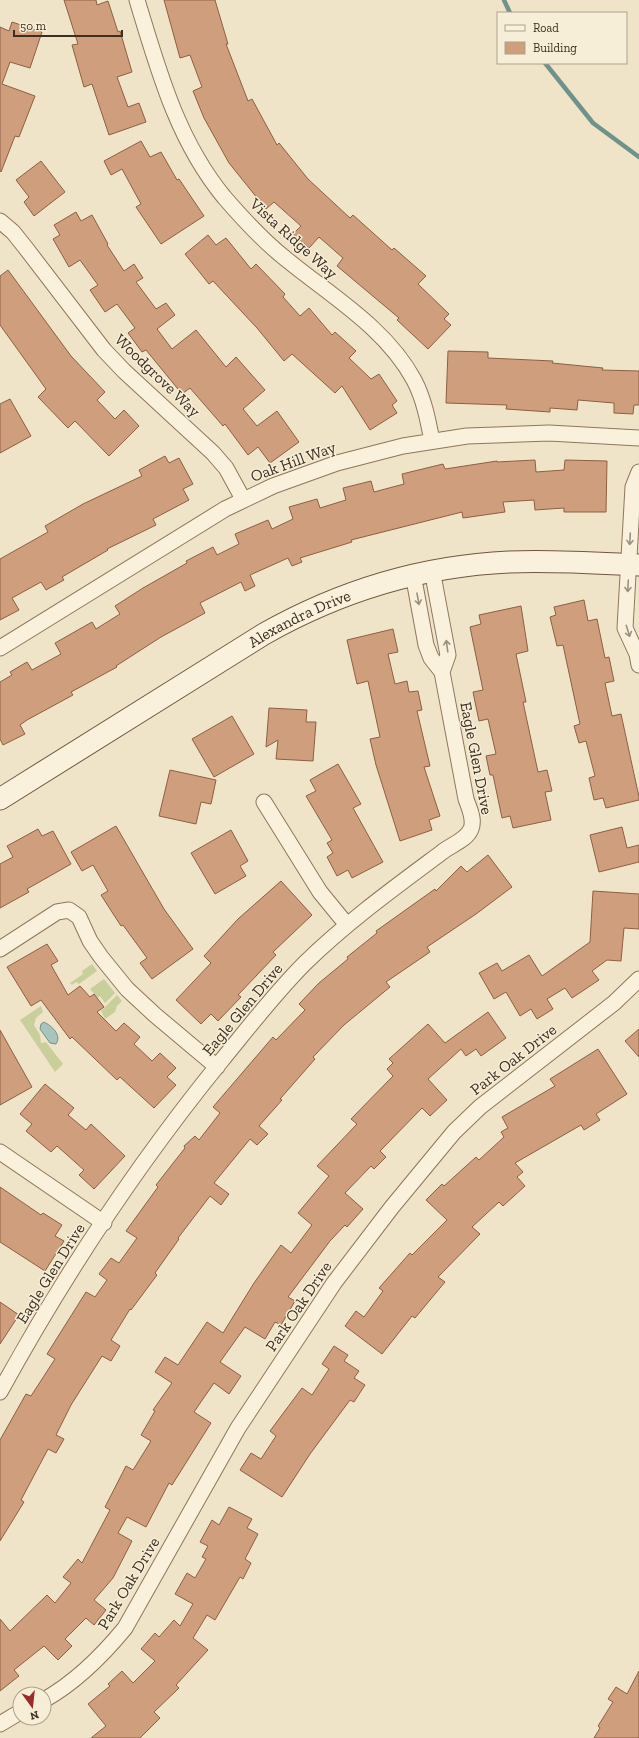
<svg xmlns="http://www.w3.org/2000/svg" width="639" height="1738" viewBox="0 0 639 1738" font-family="'Zilla Slab',serif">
  <rect width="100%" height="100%" fill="#f0e4c8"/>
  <path fill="#c9cf9b" d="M92,964L97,971L79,984L76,982L72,985L70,983L83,974L82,971Z
    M104,979L115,993L105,1003L100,996L98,998L90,989Z
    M117,995L122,1001L117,1006L115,1012L105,1019L101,1011Z
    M41,1006L43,1012L36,1018L34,1025L40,1035L41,1043L46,1042L63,1064L55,1072L20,1020Z"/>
  <path fill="#a9c4bc" stroke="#6f938a" d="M44,1022C52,1026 62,1035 56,1044L50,1043L40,1029L41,1024Z"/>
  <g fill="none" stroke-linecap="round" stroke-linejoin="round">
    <path stroke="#6f938a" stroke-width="4.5" d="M504,0L510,13
      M545,63L593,123L639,157"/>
  </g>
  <path fill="#cf9f7d" stroke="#8d5f41" d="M64,0H96L97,5L108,1L118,32L120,31L132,72L117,77L128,107L139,103L146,122L109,135L92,84L84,87L72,45L78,44Z
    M164,0H215L228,44H226L248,101L252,99L277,145L279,143L308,179L350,218L353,215L392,250L394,248L426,276L418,284L449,314L444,319L451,325L428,349L397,320L399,318L337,266L343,258L319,237L309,248L293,234L301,226L274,202L266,209L229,163L204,118L193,91L202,87L190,55L180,58Z
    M12,22L42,32L30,68L10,62L2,84L35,96L19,137L15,136L1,172L0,171V27L9,31Z
    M141,141L150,157L161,152L177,180L179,179L204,216L161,244L136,207L141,204L122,169L111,175L104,161Z
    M41,161L65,192L34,216L24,202L29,197L16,180Z
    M76,212L81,221L92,215L108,244L107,245L124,271L134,264L143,278L136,282L156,309L166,303L175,315L157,329L172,349L196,330L226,367L236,357L265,390L243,409L257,426L277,411L299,442L270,463L258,447L248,455L225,424L223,426L190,388L182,394L146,350L142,352L128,333L135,328L117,304L105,312L90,290L98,285L80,260L69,267L53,239L60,235L54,225Z
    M208,235L216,245L226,238L251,269L256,264L285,294L283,297L300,316L309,308L332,335L335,332L356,351L349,358L371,379L379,374L397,401L392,405L397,413L370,430L342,386L335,393L292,354L284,361L257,328L213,281L209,284L185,254Z
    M8,270L71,356L105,392L97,400L115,419L124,410L139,426L109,456L75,421L68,428L38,397L46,389L0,325V276Z
    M448,351L488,352V358L553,361L552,363L603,368L602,370L639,371V405H634L633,414L614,413V403L578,400L577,410L550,408V412L506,409L507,405L446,403Z
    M10,399L31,436L0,453V404Z
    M165,456L169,463L179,458L193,484L183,489L189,500L153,519L156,525L107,549L108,550L62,577L64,580L46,590L41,582L12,598L19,610L0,620V559L48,532L45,526L83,504L142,476L139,470Z
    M535,460L536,472L564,470L565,460L607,461L606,512H564V508L535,510L534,500L503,502L505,512L463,518L462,512L351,540L352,542L300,558L302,562L292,566L288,558L250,575L255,586L245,591L241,582L200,603L205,613L161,637L116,666L117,667L71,692L73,695L27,720L20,725L25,734L3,745L0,739V682L12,675L10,672L27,662L32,670L61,654L55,643L92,622L96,629L120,614L115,606L143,588L187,563L186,561L213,547L217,555L239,544L235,534L268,520L272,529L293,519L289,507L317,499L320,508L346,500L343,488L371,481L374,492L404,484L402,474L443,464L445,469L497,461V462Z
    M584,600L588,621L597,619L605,658L609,657L614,681L605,683L612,716L621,714L639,797V800L606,808L603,798L594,800L589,778L595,776L586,741L579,743L574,726L580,724L563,645L557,646L550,617L556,615L554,607Z
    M521,606L528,651L516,654L526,702H523L538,772L547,770L552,791L545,792L551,820L513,828L510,816L502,818L493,775H490L486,756L496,754L488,719L479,721L473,692L483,690L470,627L481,624L479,615Z
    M393,629L398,652L388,654L395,684L407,681L409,692L418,691L422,710L417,711L430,766L424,767L440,816L429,820L432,830L400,841L376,765L370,739L380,737L368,681L357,684L347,640Z
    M269,708L307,710L306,722H316L313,761L276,759L278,740L266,747Z
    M232,716L254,754L214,777L192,739Z
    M338,764L361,804L353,808L383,862L352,878L348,870L337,876L327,857L333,853L327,843L332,840L306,796L316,791L310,780Z
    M170,770L216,780L211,804L201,802L196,824L159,816Z
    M116,826L164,909L193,949L152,979L140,963L147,958L123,925L121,926L101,895L108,891L93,865L82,871L71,852Z
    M622,827L627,848L639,845V862L599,872L590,835Z
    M38,829L42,836L53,831L71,864L27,889L29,892L0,908V864L13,857L7,846Z
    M231,830L248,861L240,866L246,876L215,894L191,853Z
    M488,855L512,887L476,914L427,947L430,952L386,982L390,987L344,1025L313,1057L315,1059L280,1099L282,1100L259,1126L268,1134L257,1145L250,1139L214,1183L229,1194L221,1205L210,1196L178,1238L179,1239L155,1273L157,1275L131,1310L130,1309L111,1340L120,1346L111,1361L102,1356L71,1405L56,1435L64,1439L56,1453L48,1449L21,1500L24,1502L0,1541V1440L26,1394L31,1396L55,1359L47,1354L86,1292L95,1297L107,1280L99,1274L111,1258L119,1263L137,1238L126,1231L158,1187L156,1185L185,1148L184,1146L195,1136L199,1140L220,1113L213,1107L273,1037L276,1040L305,1010L299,1004L319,983L348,959L347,957L377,933L376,931L435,889L436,891L461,866L467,872Z
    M281,881L312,915L273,952L276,955L238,995L241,997L218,1021L211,1014L201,1024L176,1000L211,963L204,956L238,919Z
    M593,891L639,894V929L624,928L621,961L607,960L592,971L599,980L572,998L565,988L547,999L553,1009L537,1019L531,1009L520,1016L506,992L494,999L479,973L497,963L502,971L529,955L542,976L590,942Z
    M47,944L58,961L51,965L68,995L80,986L90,997L94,994L104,1007L97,1012L116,1031L124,1023L140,1037L134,1044L152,1061L160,1053L176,1068L167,1077L176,1085L154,1108L120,1077L117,1080L72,1037L70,1039L41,1000L31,1006L7,967Z
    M488,1012L506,1038L481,1056L476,1049L466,1056L461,1049L428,1079L447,1100L430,1116L422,1108L380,1151L386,1157L374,1169L371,1166L345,1193L363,1209L347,1227L345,1225L330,1241L288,1297L295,1301L281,1325L275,1322L265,1339L245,1327L220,1362L241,1376L229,1394L214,1383L194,1412L211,1423L172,1485L169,1483L146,1527L127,1517L118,1533L132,1541L113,1578L94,1600L106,1610L94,1625L86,1618L65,1639L72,1646L58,1660L44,1646L14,1670L19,1676L0,1691V1619L10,1631L47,1595L55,1603L71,1583L63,1577L78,1559L82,1563L110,1510L105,1507L126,1466L133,1470L151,1441L141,1435L155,1411L153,1410L172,1383L155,1372L165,1357L178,1365L207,1322L223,1333L254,1283L281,1245L291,1253L312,1225L298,1213L329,1176L317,1166L357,1124L351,1119L393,1076L387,1069L393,1063L389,1059L428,1024L445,1043Z
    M639,1029V1057L625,1041Z
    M0,1030L32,1087L0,1105Z
    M598,1049L627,1094L596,1114L600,1120L584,1130L581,1125L515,1163L523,1172L517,1177L525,1186L503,1206L499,1202L472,1227L480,1234L438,1277L445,1282L415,1318L412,1316L382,1354L345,1326L356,1311L364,1317L383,1291L379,1288L410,1253L412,1255L447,1220L426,1200L442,1184L444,1186L476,1157L479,1160L504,1137L501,1132L508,1128L502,1117L555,1086L550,1079Z
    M45,1084L74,1108L68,1115L86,1130L91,1124L125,1156L94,1189L79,1175L84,1170L57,1146L51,1152L26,1131L32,1124L20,1114Z
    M0,1187L41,1215L43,1213L62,1225L55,1236L64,1241L45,1271L0,1242Z
    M0,1302L19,1315L0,1344Z
    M334,1346L348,1355L344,1361L359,1371L354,1378L365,1385L354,1402L350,1400L310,1454L282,1497L240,1470L251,1453L261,1459L276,1436L270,1431L302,1388L312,1395L329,1369L322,1364Z
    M229,1507L252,1519L247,1528L258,1534L245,1559L251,1563L243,1579L240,1577L215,1620L207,1615L193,1638L208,1650L176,1685L179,1688L154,1712L160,1718L140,1738H91L106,1726L88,1704L110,1686L108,1684L122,1671L133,1683L155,1661L141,1649L155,1633L159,1637L174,1620L180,1626L193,1604L175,1594L187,1573L195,1578L206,1559L202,1557L208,1546L200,1542L212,1520L219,1525Z
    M639,1671V1738H594L600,1728L598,1726L613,1702L608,1699L616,1687L627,1694Z"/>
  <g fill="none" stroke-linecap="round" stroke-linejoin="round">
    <g stroke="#8d765c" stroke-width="17">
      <path id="street" d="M137,0C158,69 177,140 224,197C243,219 263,241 286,259C331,296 386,328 414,380C424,399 428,420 432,441
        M0,221L13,232L25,247L104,350L124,371L213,453L226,468L243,499
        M639,472L633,487L625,628L637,654L639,665
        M432,570L448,655L442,672
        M0,648L225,509L273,486L337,463L403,446L467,436L549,433L639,438
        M264,802L320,892L347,925
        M0,949L57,912L69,910L79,917L90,941L101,957L127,989L155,1015L217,1067
        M0,1152L104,1223
        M0,1392C63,1277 139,1162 222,1060C249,1027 275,993 305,963C347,922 394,888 441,853C450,845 466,841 471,829C475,819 469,808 466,799L442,672L431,658L426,645L413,574
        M44,1700C76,1682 102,1656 125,1628L238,1428L334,1283L392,1207L454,1132L480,1107L614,1003L639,979
        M0,1724L20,1712"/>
    </g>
    <g stroke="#6f573f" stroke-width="23">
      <g id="secondary">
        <path id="s1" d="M0,799L264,634C340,591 421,566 509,562C552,560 596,563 639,565"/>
      </g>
    </g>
    <use href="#street" stroke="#faf1dc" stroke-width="15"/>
    <use href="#secondary" stroke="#faf1dc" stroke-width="21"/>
  </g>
  <defs><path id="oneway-shaft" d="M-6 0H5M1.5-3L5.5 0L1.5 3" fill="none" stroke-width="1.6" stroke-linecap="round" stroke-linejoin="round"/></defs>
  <g stroke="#9c907e">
    <use href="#oneway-shaft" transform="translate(630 539) rotate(93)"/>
    <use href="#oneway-shaft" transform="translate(628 586) rotate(93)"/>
    <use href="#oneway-shaft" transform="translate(418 599) rotate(80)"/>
    <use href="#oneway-shaft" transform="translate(628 631) rotate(73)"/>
    <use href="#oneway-shaft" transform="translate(447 646) rotate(-98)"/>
  </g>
  <g text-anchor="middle" stroke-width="3" stroke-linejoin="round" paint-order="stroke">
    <g font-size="16" fill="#3d2e20" stroke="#f7eed8">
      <text transform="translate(294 238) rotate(42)" y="6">Vista Ridge Way</text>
      <text transform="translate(158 375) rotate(44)" y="6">Woodgrove Way</text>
      <text transform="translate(293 461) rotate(-20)" y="6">Oak Hill Way</text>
      <text dy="6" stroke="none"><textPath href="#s1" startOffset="350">Alexandra Drive</textPath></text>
      <text transform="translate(477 758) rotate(79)" y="6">Eagle Glen Drive</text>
      <text transform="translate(242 1009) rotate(-50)" y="6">Eagle Glen Drive</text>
      <text transform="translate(513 1059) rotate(-38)" y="6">Park Oak Drive</text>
      <text transform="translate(50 1273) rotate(-58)" y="6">Eagle Glen Drive</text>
      <text transform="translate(298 1306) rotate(-56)" y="6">Park Oak Drive</text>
      <text transform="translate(128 1583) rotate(-59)" y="6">Park Oak Drive</text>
    </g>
  </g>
  <rect x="497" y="12" width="130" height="52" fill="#f7eed8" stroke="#ada18e"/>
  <rect x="505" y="25" width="20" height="6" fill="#faf1dc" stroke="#ada18e"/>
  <text x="533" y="32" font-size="12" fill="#3d2e20">Road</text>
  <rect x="505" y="42" width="20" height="12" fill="#cf9f7d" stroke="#ada18e"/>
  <text x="533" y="52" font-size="12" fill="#3d2e20">Building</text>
  <g transform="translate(32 1706) rotate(165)"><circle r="19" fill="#f7eed8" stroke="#ada18e"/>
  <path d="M0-3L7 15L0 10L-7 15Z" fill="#9e2a2b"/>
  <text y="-6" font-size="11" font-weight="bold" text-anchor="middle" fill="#3d2e20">N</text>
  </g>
  <path d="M14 30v6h108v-6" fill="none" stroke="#3d2e20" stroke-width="2"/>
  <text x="20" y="30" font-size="12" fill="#3d2e20" stroke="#f7eed8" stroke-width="3" paint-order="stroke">50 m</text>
</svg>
